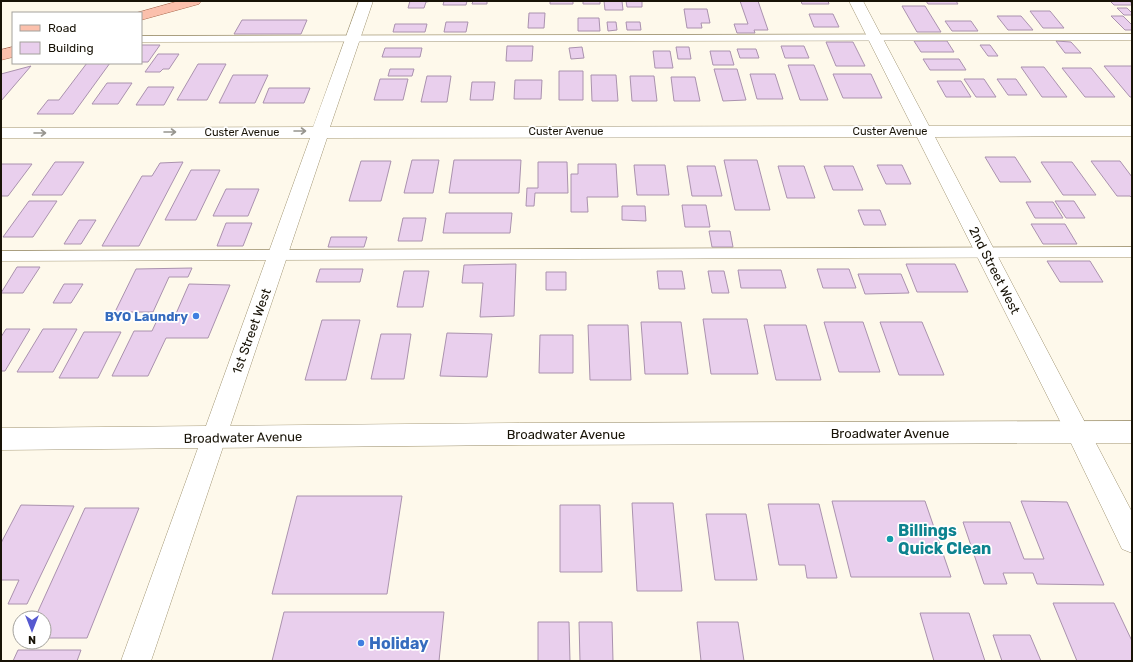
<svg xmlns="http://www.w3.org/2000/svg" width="1133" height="662" viewBox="0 0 1133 662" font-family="Rubik,sans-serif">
  <rect width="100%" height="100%" fill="#fef9eb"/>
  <path fill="#e9cfed" stroke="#aa92ae" d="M410,1H432L426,2L424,8H408Z
    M444,1H467L466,5H443Z
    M473,1H487V4H472Z
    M550,1H573V4H550Z
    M583,1H600V4H583Z
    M604,1H622L623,10H605Z
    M626,1H642V7H627Z
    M740,1H758L768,30H754L755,33H737L734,24H748Z
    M801,1H828L829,4H802Z
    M926,1H956L958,4H928Z
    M1110,1H1130L1132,5H1114Z
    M902,6H925L941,32H917Z
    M1117,8H1127L1132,13V15H1124Z
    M684,9H707L710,23H701L702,28H687Z
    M1030,11H1050L1064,28H1043Z
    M529,13H545L544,28H528Z
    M809,14H833L839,27H814Z
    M997,16H1021L1033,30H1008Z
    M1111,16H1123L1132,25V30H1125Z
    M578,18H599L600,31H578Z
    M242,20H307L301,34H234Z
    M945,21H971L978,31H952Z
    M446,22H468L466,32H444Z
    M607,22H616L617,30L608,31Z
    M626,22H640L641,30H627Z
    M395,24H427L425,32H393Z
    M914,41H947L954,52H921Z
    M1056,41L1071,42L1081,53H1065Z
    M826,42H853L865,66H836Z
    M141,45H160L148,62H141Z
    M980,45H990L998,56H988Z
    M507,46H533L532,61H506Z
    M781,46H804L809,58H785Z
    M582,47L584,58L571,59L569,48Z
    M676,47H689L691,59H678Z
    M385,48H422L420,57H382Z
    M737,49H756L759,58H740Z
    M653,51H670L673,68H655Z
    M710,51H730L734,65H713Z
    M158,54H179L169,69H163L160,72H145Z
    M923,59H959L966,70H930Z
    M87,63H110L73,114H37L48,100H59Z
    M198,64H226L207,100H177Z
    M788,65H814L828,100H800Z
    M31,66L1,101V74Z
    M1104,66H1132V97H1130Z
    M1021,67H1044L1067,97H1042Z
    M1062,68H1091L1115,97H1085Z
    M390,69H414L412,76H388Z
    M714,69H737L746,100L723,101Z
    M559,71H583V100H559Z
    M750,74H775L783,99H757Z
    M833,74H871L882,98H843Z
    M233,75H268L255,103H219Z
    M591,75H616L618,101H592Z
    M427,76H451L447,102H421Z
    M630,76H654L657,101H632Z
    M671,77H695L700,101H674Z
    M380,79H408L403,100H374Z
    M964,79H984L996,97H976Z
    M997,79H1016L1027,95H1008Z
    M515,80H542L541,99H514Z
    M937,81H961L971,97H946Z
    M472,82H495L493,100H470Z
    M107,83H132L118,104H92Z
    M148,87H174L164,105H136Z
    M269,88H310L304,103H263Z
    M985,157H1015L1031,182H1000Z
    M412,160H439L433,193H404Z
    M454,160H521L519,193H449Z
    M724,160H757L770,210H735Z
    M361,161H391L381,201H349Z
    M1091,161H1120L1132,177V198L1130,196H1117Z
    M55,162H84L62,195H32Z
    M183,162L139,246H102L142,176H152L160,163Z
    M538,162H567L568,193H535L534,206H526L527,188H538Z
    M1041,162H1072L1096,195H1063Z
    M1,164H32L8,196H1Z
    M578,164H616L618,197H587L588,212H571V174H578Z
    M634,165H665L669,195H637Z
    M877,165H902L911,184H886Z
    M687,166H715L722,196H692Z
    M778,166H804L815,198H787Z
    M824,166H853L863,190H833Z
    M191,170H220L196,220H165Z
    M226,189H259L248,216H213Z
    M29,201H57L33,237H3Z
    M1055,201H1074L1085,218H1066Z
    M1026,202H1053L1063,218H1035Z
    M682,205H706L710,227H685Z
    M622,206H645L646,221L622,220Z
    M858,210H880L886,225H864Z
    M446,213H512L510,233H443Z
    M403,218H426L422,241H398Z
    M79,220H96L81,244H64Z
    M226,223H252L243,246H217Z
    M1031,224H1065L1077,244H1043Z
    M709,231H730L733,247H712Z
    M331,237H367L364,247H328Z
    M1047,261H1090L1103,282H1060Z
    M516,264L514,316L480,317L483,283H462L464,265Z
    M906,264H955L968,292H917Z
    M17,267H40L23,293H1Z
    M192,268L188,277H169L153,312H115L136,269Z
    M320,269H363L360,282H316Z
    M817,269H849L856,288H823Z
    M738,270H781L786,288H741Z
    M404,271H429L423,307H397Z
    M657,271H682L685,289H659Z
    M708,271H724L729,293H712Z
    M546,272H566V290H546Z
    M858,274H901L909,293L865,294Z
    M64,284H83L71,303H53Z
    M189,284L230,285L208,338H166L148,376H112L134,331H152L159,316H175Z
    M703,319H747L758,374H711Z
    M322,320H360L346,380H305Z
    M641,322H681L688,374H645Z
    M824,322H863L880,372H839Z
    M880,322H922L944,375H899Z
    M588,325H628L631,380H590Z
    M764,325H806L821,380H776Z
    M6,329H30L5,371H1V337Z
    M43,329H77L53,372H17Z
    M84,332H121L98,378H59Z
    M447,333L492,334L487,377L440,376Z
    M381,334H411L404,379H371Z
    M540,335H573V373H539Z
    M297,496H402L387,594H272Z
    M832,501H925L951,577H851Z
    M1021,501L1067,502L1104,585L1037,584L1033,573H1003L1007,584H984L963,522H1010L1024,559H1044Z
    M632,503H673L682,591H637Z
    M768,504H819L837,578H807L805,565H779Z
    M21,505L74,506L27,604H8L19,580H1V543Z
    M560,505H600L602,572H560Z
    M85,508H139L87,638H44V618H35Z
    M706,514H746L757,580H715Z
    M1053,603H1114L1132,641V661H1077Z
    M284,612H444L439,661H272Z
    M920,613H969L985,661H934Z
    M538,622H569L570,661H538Z
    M579,622H612L613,661H580Z
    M697,622H738L744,661H701Z
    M993,635H1030L1041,661H1002Z
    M18,650H81L77,661H13Z"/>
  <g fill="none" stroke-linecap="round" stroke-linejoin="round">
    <g stroke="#a29674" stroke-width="1">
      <path id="lane" d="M1132,34V40L141,42V36Z
        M1132,247V257L1,261V251Z"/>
    </g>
    <g stroke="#a29674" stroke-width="1">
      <path id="street" d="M359,1H373L330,127L912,126L849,1H863L929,126H1132V136L935,137L1132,512V553L1122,549L1070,441L917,137L327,138L151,661H121L310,138H1V128L313,127Z"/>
    </g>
    <g stroke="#a29674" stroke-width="1">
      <path id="secondary" d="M1132,421V443L519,445L1,450V428L519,423Z"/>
    </g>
    <g stroke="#aa684e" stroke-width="1">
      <path id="primary" d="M179,1H201L199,4L141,20V13H136Z
        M13,47V57L1,60V50Z"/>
    </g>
    <use href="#lane" fill="#fff" fill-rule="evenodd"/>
    <use href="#street" fill="#fff" fill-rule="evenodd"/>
    <use href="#secondary" fill="#fff" fill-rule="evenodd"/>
    <use href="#primary" fill="#fbc0ac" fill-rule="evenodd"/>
  </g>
  <defs><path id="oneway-shaft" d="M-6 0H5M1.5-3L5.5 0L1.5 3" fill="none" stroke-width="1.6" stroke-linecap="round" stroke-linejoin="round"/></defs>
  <g stroke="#97958f">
    <use href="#oneway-shaft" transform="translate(300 131)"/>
    <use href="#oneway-shaft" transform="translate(170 132)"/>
    <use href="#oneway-shaft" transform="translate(40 133)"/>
  </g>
  <g fill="#3f7fe0" stroke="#fff" stroke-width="1.5">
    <circle cx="196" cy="316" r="4"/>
    <circle cx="361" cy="643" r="4"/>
  </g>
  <circle fill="#0f9aa8" stroke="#fff" stroke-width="1.5" cx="890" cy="539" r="4"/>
  <g text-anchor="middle" stroke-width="3.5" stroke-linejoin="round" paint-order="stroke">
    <g font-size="11" fill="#181307" stroke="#fff">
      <text x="566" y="135">Custer Avenue</text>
      <text x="890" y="135">Custer Avenue</text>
      <text x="242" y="136">Custer Avenue</text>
    </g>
    <g font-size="13" fill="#181307" stroke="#fff">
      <text transform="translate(995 270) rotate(63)" y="5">2nd Street West</text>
      <text transform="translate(251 331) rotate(-70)" y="5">1st Street West</text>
      <text x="890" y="438">Broadwater Avenue</text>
      <text x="566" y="439">Broadwater Avenue</text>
      <text transform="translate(243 437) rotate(-1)" y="5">Broadwater Avenue</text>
    </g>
    <g font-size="13" font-weight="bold" fill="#366cbe" stroke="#fff" text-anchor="end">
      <text x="188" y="321">BYO Laundry</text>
    </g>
    <g font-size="16" font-weight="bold" fill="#0d838f" stroke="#fff" text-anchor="start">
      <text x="898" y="536">Billings<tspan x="898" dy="18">Quick Clean</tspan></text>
    </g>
    <g font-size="16" font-weight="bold" fill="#366cbe" stroke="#fff" text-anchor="start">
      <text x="369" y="649">Holiday</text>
    </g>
  </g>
  <rect width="1133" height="662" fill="none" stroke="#181307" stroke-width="4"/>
  <rect x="12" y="12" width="130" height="52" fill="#ffffff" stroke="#a3a19c"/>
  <rect x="20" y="25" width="20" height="6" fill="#fbc0ac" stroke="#a3a19c"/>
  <text x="48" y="32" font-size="12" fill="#181307">Road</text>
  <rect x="20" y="42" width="20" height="12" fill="#e9cfed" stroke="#a3a19c"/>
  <text x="48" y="52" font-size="12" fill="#181307">Building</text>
  <g transform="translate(32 630) rotate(180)"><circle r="19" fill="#ffffff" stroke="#a3a19c"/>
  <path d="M0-3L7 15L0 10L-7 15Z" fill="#5659d0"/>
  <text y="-6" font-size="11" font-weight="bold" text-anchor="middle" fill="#181307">N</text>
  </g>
</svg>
